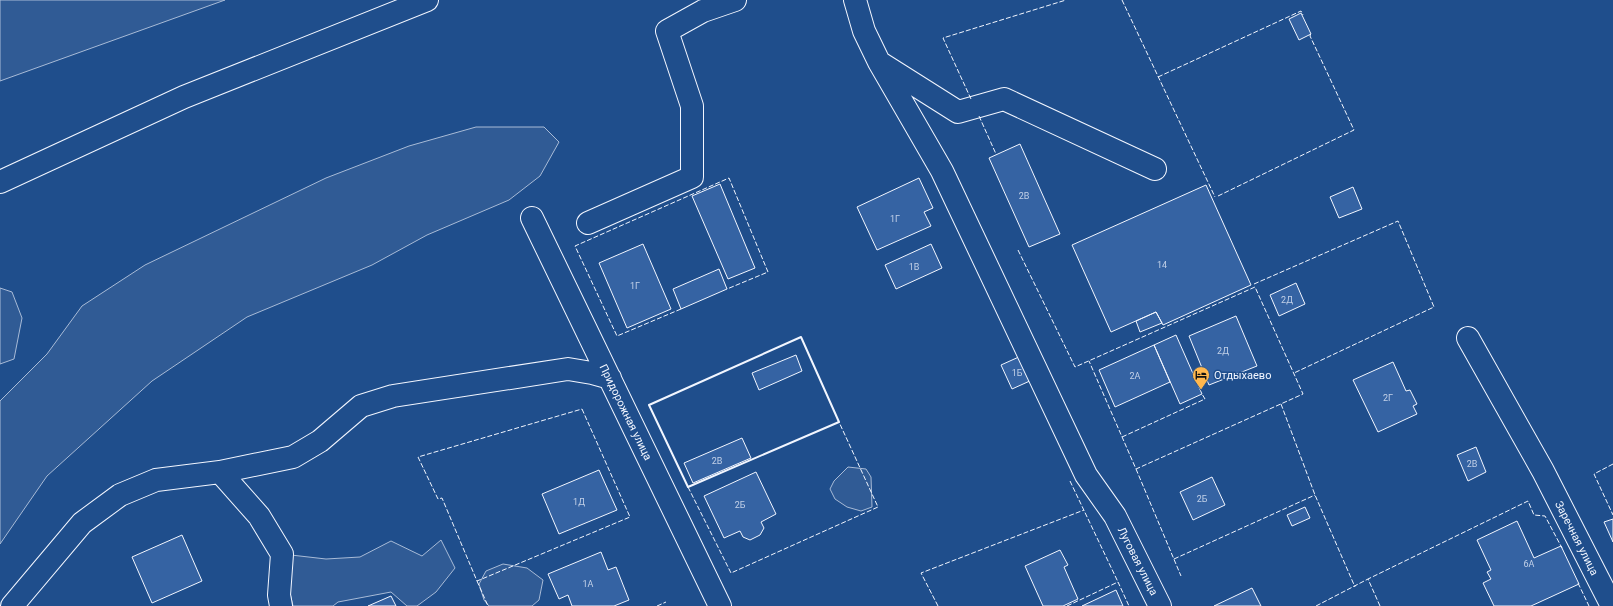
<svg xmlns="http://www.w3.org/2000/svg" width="1613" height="606" viewBox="0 0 1613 606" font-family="Roboto,sans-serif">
  <rect width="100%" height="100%" fill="#1f4e8c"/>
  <path fill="#305b95" stroke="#a8bbd7" d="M0,0H225L0,81Z
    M476,127H544L559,142L540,176L509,200L427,235L372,265L247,317L152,381L47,476L0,544V401L47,354L82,306L145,265L326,178L409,146Z
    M0,288L12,292L22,318L14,359L0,364Z
    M848,467L866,469L871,477L872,507L861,511L847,507L835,499L830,489L834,481Z
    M441,540L455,568L436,592L417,606H407L391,592L338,602L333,606H293L288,585L291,555L326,559L360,557L391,541L422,556Z
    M503,564L527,568L543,580L539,600L532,606H489L484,600L479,584L486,571Z"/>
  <path fill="#3563a3" stroke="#f2f6ff" d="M1301,13L1311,34L1299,40L1289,19Z
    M1020,144L1060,234L1029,247L989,158Z
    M919,178L933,208L924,212L931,226L877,250L857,207Z
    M720,184L755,268L728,279L692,196Z
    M1206,185L1251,285L1163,325L1156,312L1111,332L1072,245Z
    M1353,187L1362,209L1339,218L1330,197Z
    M643,244L671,309L627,328L599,263Z
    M931,244L942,268L896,289L885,265Z
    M719,269L727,289L681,309L673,289Z
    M1296,283L1305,304L1279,316L1270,295Z
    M1156,312L1162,323L1140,332L1136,321Z
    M1236,316L1257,366L1209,385L1189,336Z
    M1176,335L1202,394L1180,404L1154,345Z
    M1154,345L1170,382L1115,407L1099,370Z
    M796,355L802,371L759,390L752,373Z
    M1021,356L1032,380L1012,389L1001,365Z
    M1393,362L1406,391L1410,390L1417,404L1413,406L1417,414L1378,432L1353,380Z
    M742,438L751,458L693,483L684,463Z
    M1476,447L1486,472L1468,481L1457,455Z
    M599,470L617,510L559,534L542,494Z
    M756,472L776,514L761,522L764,528L760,535L750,540L743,537L740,531L724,538L704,496Z
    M1212,477L1225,505L1193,520L1180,492Z
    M1305,507L1310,518L1292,526L1287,515Z
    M1613,519V542L1604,522Z
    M1517,521L1534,558L1561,546L1579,584L1531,606H1494L1483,583L1491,579L1487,572L1491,570L1477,540Z
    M182,535L202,581L152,603L132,557Z
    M1060,550L1068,565L1064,567L1078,599L1063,606H1043L1025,566Z
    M601,552L608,570L616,567L629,600L614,606H572L568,595L559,599L548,574Z
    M1252,588L1261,606H1214Z
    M1116,590L1123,606H1082Z
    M391,596L396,606H368Z"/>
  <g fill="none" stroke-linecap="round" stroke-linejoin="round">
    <g stroke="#f2f6ff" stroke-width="24">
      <path id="minor" d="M855,0L864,31L879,62L942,171L1086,475L1115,516L1160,606
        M882,64L958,112L1004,99L1155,169
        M532,218L720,606
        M588,223L692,177V106L667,31L703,11L735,0
        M1468,338L1543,471L1612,606
        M220,472L259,516L282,554L279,595L281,606
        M12,606L82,523L120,495L156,480L220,472L293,457L320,441L361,406L393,396L568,369L592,373L610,378"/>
    </g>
    <g stroke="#f2f6ff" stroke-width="24">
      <path id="highway" d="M0,182L184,97L427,0"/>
    </g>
    <use href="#minor" stroke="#1f4e8c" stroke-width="22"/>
    <use href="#highway" stroke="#1f4e8c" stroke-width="22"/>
    <path stroke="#f2f6ff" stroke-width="1" stroke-dasharray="5 2" stroke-linecap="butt" d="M1122,0L1215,197
      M1158,77L1301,11L1303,15
      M971,99L943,38L1066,0
      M979,116L996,154
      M1218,196L1354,130L1310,36L1311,33
      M1018,250L1075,367L1255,287L1303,394L1136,469L1089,361
      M1254,284L1398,221L1434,307L1294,373
      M681,309L617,336L575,246L729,178L768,272L727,289
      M1281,404L1315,495L1355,587
      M582,409L630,517L477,581L442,498L438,499L418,457Z
      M1122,437L1205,399L1202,394
      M1613,464L1594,474L1613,515
      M1136,469L1181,576
      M1070,481L1118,582
      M688,487L731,573L878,507L839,422
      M1174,559L1315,495
      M477,581L488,606
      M1578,583L1589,606
      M657,606L666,602
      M938,606L921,573L1084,510
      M1067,606L1118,582L1129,606
      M1316,606L1368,579
      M1380,606L1368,579L1528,501L1534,515L1545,516L1562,548"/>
    <path stroke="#f2f6ff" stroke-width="2" d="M801,337L839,422L688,487L649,405Z"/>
  </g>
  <defs>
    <g id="hotel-pin" transform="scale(0.9)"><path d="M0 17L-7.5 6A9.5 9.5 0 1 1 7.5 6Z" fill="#ffb74d" stroke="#1f4e8c"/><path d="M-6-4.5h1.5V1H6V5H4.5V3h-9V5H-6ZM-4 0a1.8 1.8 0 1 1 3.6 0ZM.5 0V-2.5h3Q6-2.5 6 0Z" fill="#111"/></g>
  </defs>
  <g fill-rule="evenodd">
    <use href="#hotel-pin" x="1201" y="375"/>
  </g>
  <g text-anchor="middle" stroke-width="3" stroke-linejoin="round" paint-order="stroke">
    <g font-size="9" fill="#c3d1e8">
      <text x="1024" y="199">2В</text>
      <text x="895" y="222">1Г</text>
      <text x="1162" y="268">14</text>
      <text x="914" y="270">1В</text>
      <text x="635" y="289">1Г</text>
      <text x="1287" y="303">2Д</text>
      <text x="1223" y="354">2Д</text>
      <text x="1017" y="376">1Б</text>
      <text x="1135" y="379">2А</text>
      <text x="1388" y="401">2Г</text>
      <text x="717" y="464">2В</text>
      <text x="1472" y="467">2В</text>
      <text x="1202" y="502">2Б</text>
      <text x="579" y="505">1Д</text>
      <text x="740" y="508">2Б</text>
      <text x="1529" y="567">6А</text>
      <text x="588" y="587">1А</text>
    </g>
    <g font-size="11" fill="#f2f6ff" stroke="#1f4e8c" text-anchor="start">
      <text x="1214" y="379">Отдыхаево</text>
    </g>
    <g font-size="11" fill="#f2f6ff" stroke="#1f4e8c">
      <text transform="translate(626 412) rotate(64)" y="4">Придорожная улица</text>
      <text transform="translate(1577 538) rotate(63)" y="4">Заречная улица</text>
      <text transform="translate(1138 561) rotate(63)" y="4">Луговая улица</text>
    </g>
  </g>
</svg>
